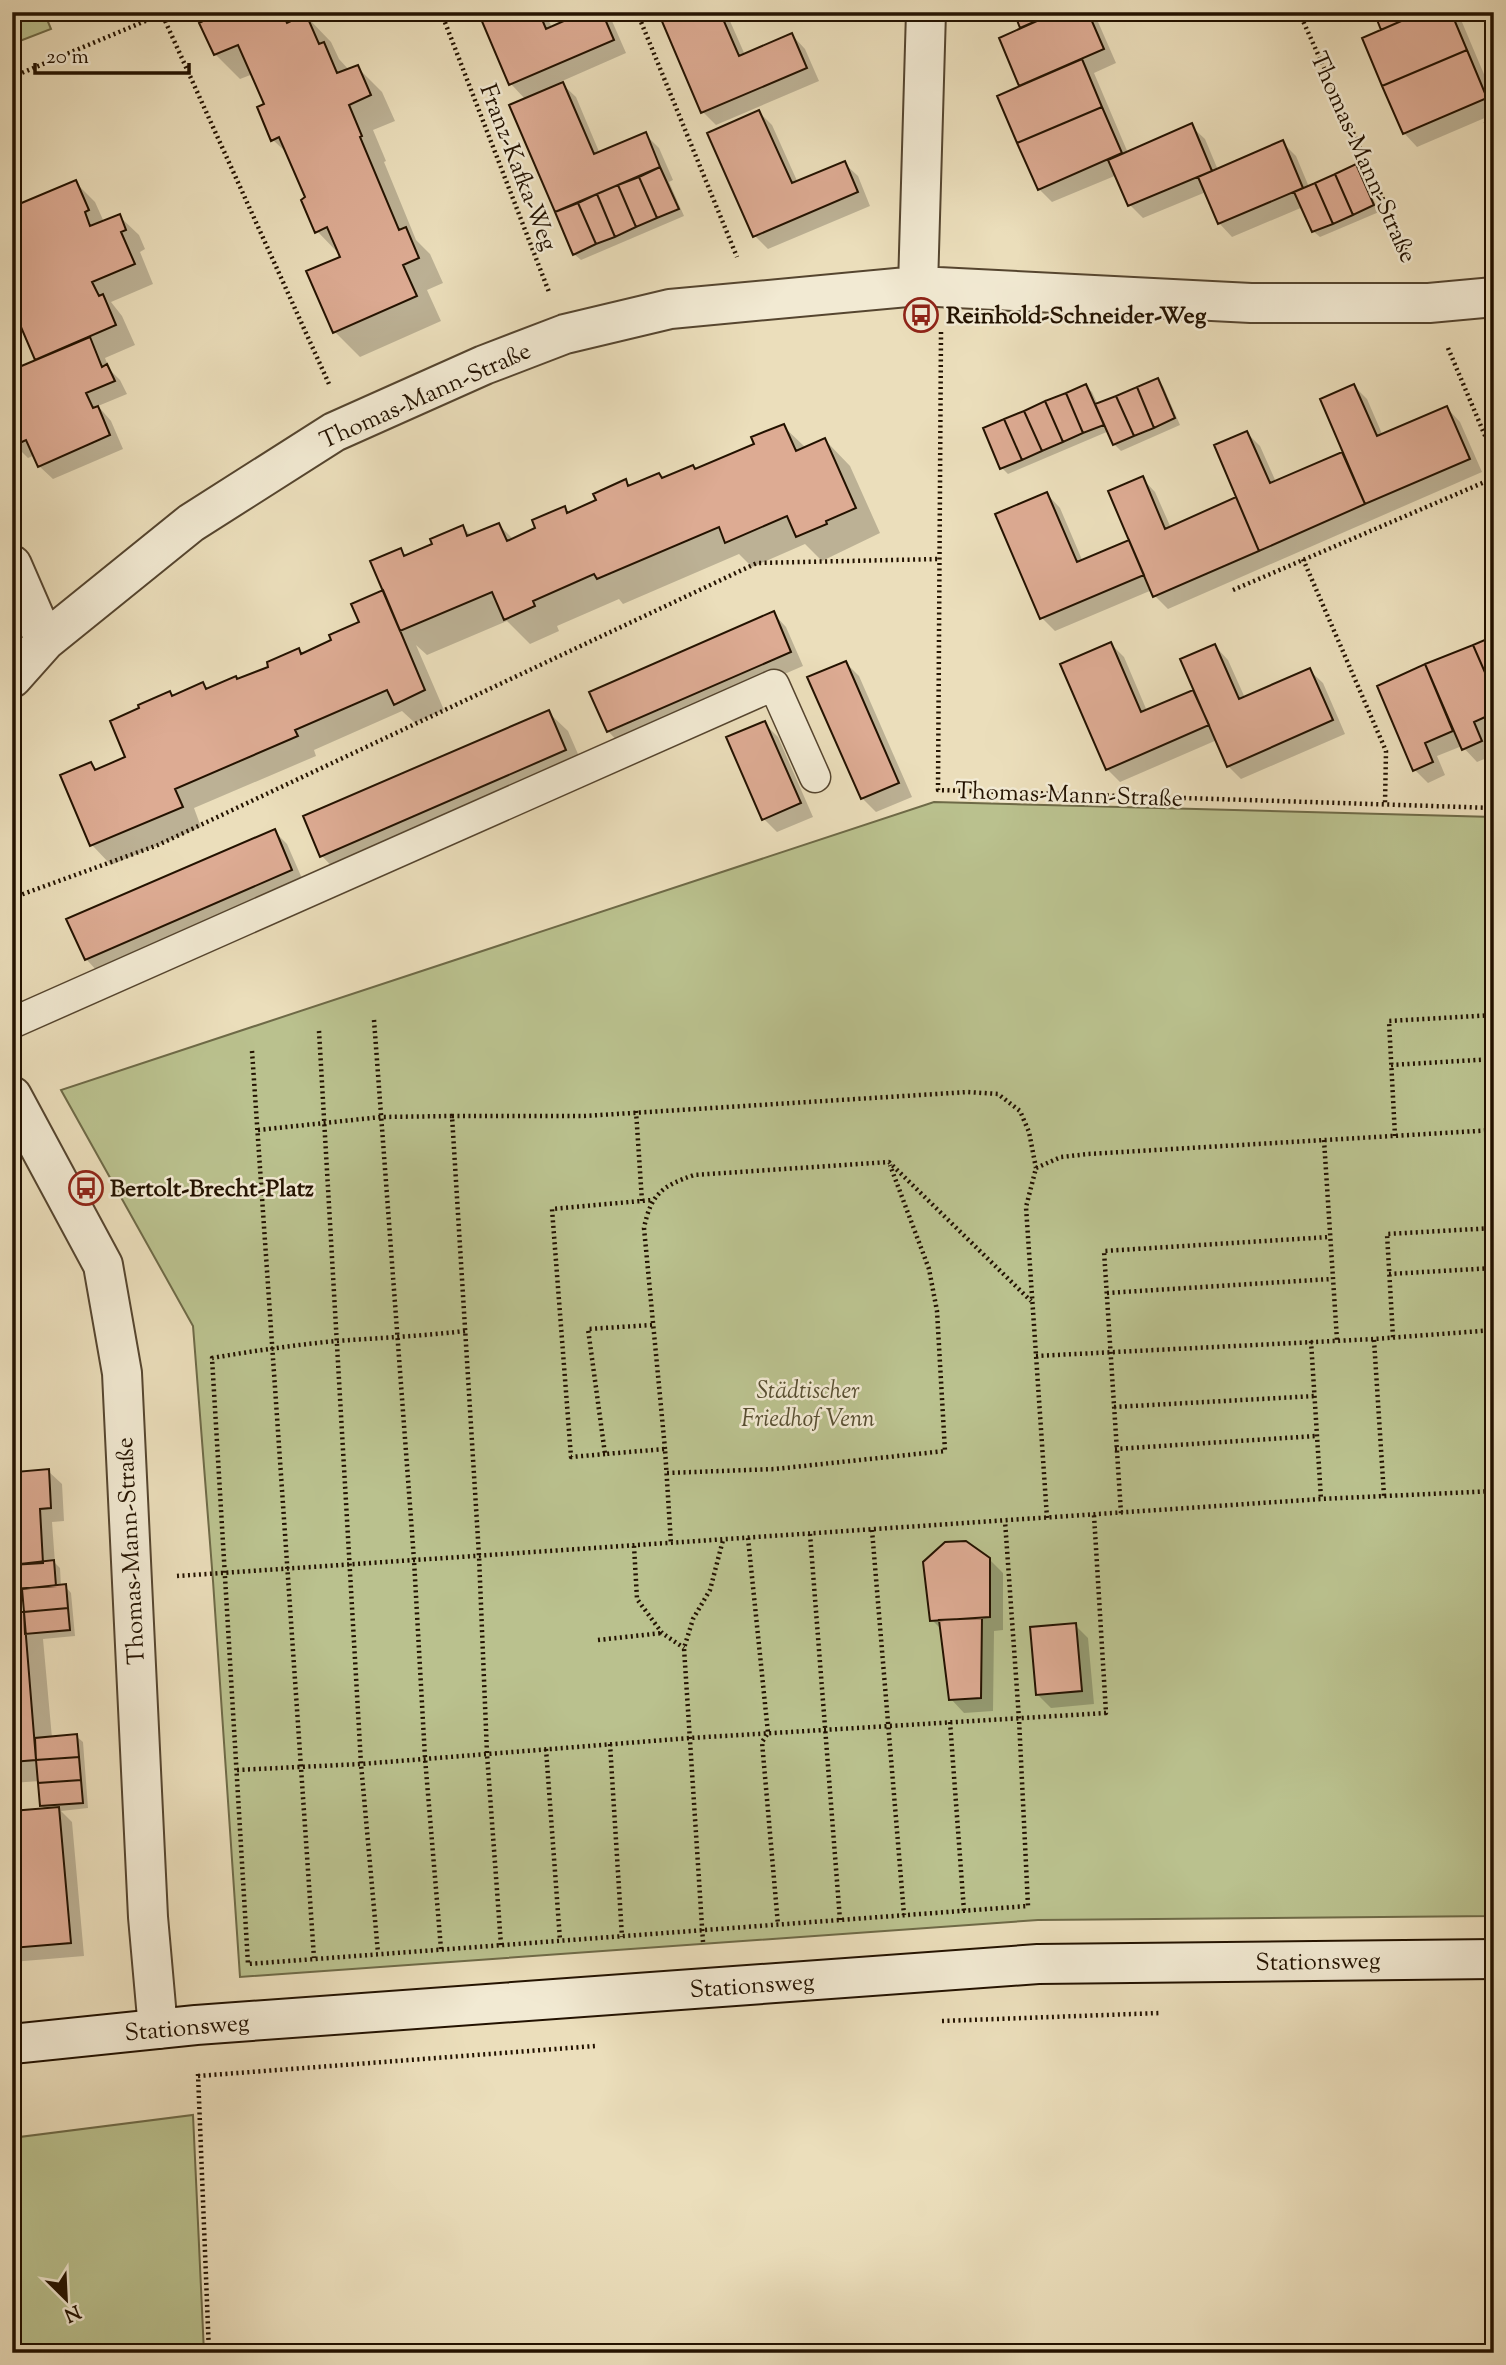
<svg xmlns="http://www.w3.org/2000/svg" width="1506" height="2365" viewBox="0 0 1506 2365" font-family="'Sorts Mill Goudy',serif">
  <rect width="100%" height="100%" fill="#ebdebb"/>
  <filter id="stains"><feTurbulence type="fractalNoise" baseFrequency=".00286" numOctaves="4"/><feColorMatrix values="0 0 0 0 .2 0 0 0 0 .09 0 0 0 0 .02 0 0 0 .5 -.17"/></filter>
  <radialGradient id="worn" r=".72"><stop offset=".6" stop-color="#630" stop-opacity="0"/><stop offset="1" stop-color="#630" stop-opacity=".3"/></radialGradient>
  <path fill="#bac18e" stroke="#6e6a47" stroke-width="2" d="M12,12H44L51,29L12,44Z
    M934,802L1494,817V1916L1038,1920L240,1977L213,1581L193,1326L61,1090Z
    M193,2115L204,2353H12V2138Z"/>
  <path fill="#0003" d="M208,12H290L298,20L306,16L331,42L339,59L349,70L357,67L382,92L395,121L373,130L386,161L384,162L416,240L430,254L443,283L427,290L441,321L360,357L335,332L343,258L317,231L308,198L289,155L273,140L266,105L253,74L240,79L215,54L212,19Z
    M480,12H545L552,28L589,12H603L612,21L626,53L560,82L576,97L600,154L645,134L659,148L673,180L669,182L684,216L581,260L574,254L511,106L526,100L511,84Z
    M660,12H726L745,55L792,35L805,49L819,81L716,125L703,112Z
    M1015,12H1101L1095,15L1116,63L1094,73L1128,153L1191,126L1205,139L1218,170L1282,142L1296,156L1309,187L1356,166L1362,173L1379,212L1320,237L1313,231L1303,207L1232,237L1219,223L1206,192L1143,218L1130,205L1117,175L1052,202L1039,189L1022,87L1001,39L1023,29Z
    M1376,12H1465L1459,15L1494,98V114L1417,147L1404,133L1383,31Z
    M759,112L772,125L798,183L844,163L858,176L870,206L768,249L755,236Z
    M75,182L95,202L104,222L119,216L139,235L145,249L140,252L153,284L111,302L122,316L135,345L105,358L110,370L120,380L127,394L98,406L111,421L123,449L53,479L39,466L35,455L28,458L15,445L37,361L19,316L12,310V277L17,275L16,241L12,231V209Z
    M1157,380L1163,386L1180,425L1121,451L1114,444L1109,431L1008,474L1002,468L1086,386L1092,392L1098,405Z
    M1354,386L1367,399L1383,436L1447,408L1460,422L1482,472L1168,609L1155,596L1152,590L1055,631L1042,618L1047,494L1060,508L1083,562L1132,541L1142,478L1155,492L1171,528L1238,498L1247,433L1260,446L1276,482L1345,453Z
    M783,426L806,448L825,440L850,466L880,533L822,561L805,544L752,567L739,554L623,604L619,599L557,626L559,631L530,644L507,621L427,655L416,645L444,710L415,723L402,711L314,750L316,756L194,808L201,827L111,865L92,845L91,764L98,771L127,758L169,693L173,697L203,684L209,690L238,681L270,668L298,650L303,655L334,641L361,623L385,591L401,551L407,556L434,545L463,527L472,536L499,525L514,540L537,529L564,508L570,514L599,501L625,481L631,487L659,475L664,479L696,471L757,445Z
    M773,613L786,627L803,666L621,745L608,731Z
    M1494,637V732L1486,736L1494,755L1477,762L1462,746L1437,756L1445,775L1428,783L1415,770L1379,687Z
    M1111,644L1124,657L1147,711L1196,691L1215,646L1228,660L1245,698L1309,670L1323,683L1345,734L1241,779L1228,766L1217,740L1120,782L1107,769Z
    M846,663L859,676L912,797L876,812L862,798Z
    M548,712L568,731L585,770L341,876L322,856Z
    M764,723L778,737L813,817L777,832L764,819Z
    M274,831L287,844L304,883L99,973L86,959Z
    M12,1470L19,1473L48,1471L62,1484L64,1521L52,1522L55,1563L60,1568L61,1587L65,1586L71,1593L75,1636L43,1639L52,1738L76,1736L83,1742L88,1808L61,1811L72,1822L84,1956L12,1962V1813L46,1810L42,1806L40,1781L12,1783V1614L26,1616L25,1595L12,1596Z
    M989,1559L1003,1573V1630L994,1631L993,1711L964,1713L951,1699L942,1630L932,1620Z
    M1075,1625L1088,1638L1094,1704L1051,1708L1037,1694Z"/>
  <path fill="#ddab93" stroke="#231200" stroke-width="2" d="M207,12H282L287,23L306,14L319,44L324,42L337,73L358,65L371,95L349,105L362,136L360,137L399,230L406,227L419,258L403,265L417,296L333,333L306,271L340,257L327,227L315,233L301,200L305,197L279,137L271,141L257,107L264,104L238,45L214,55L199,23L209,18Z
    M478,12H539L546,29L584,12H602L614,40L509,85Z
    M658,12H720L739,56L792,33L807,68L701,113Z
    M1014,12H1057L1020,28Z
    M1057,12H1088L1104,49L1019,86L999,38Z
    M1374,12H1422L1381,30Z
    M1422,12H1451L1467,50L1382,86L1362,38Z
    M1467,50L1487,98L1403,134L1382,86Z
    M1082,59L1102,107L1017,143L997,96Z
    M563,82L594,154L646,132L660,167L555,212L509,105Z
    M1102,107L1122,153L1038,190L1017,143Z
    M759,110L792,183L845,161L858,192L753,237L707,133Z
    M1494,119V142L1485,123Z
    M1192,123L1212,171L1128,206L1108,160Z
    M1283,140L1303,188L1218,224L1198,177Z
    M1356,164L1374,205L1353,215L1335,174Z
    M660,167L679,209L657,218L639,177Z
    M1335,174L1353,215L1333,224L1315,183Z
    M639,177L657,218L636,227L618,185Z
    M76,180L89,210L85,212L90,226L120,214L126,230L121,232L135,264L92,282L99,296L103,294L116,325L35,360L12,306V276L15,274L12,269V241L14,240L12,207Z
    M1315,183L1333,224L1312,232L1294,192Z
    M618,185L636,227L615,237L597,194Z
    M597,194L615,237L596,244L578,203Z
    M578,203L596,244L573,255L555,212Z
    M90,337L102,367L107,364L115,381L86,393L93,408L98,406L110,435L38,467L26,440L13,446L12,443V370Z
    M1158,378L1175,418L1154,428L1137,387Z
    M1086,384L1104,425L1083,433L1066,393Z
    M1354,384L1377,436L1447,406L1470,459L1365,504L1320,399Z
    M1137,387L1154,428L1134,436L1116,396Z
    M1066,393L1083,433L1063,442L1045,401Z
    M1116,396L1134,436L1113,445L1095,404Z
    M1045,401L1063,442L1042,451L1024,411Z
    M1024,411L1042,451L1022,460L1004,419Z
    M1004,419L1022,460L1000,469L983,428Z
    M784,424L796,451L825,438L856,508L826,521L827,524L796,537L787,516L725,543L719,527L597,579L594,574L533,601L535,606L504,620L492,592L400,631L370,561L401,548L404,556L432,544L430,539L463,525L467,536L499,523L507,541L535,528L532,520L565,506L567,513L596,500L593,494L626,479L628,486L659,473L662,478L693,465L695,469L754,444L751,437Z
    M1247,431L1270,483L1342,452L1365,504L1259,551L1214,445Z
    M1143,476L1165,529L1236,497L1259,551L1153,597L1108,491Z
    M1047,492L1077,562L1129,540L1144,575L1040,619L995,514Z
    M383,590L425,690L394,705L387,690L295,730L298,736L175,789L183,807L90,846L60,775L91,762L95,770L125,757L110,721L139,708L138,705L170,691L172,696L203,682L206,689L236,676L237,679L268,667L267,662L299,648L301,654L331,640L329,635L359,622L351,604Z
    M774,611L791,652L607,732L589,692Z
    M1494,636V693L1473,645Z
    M1111,642L1141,712L1193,690L1209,725L1106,770L1060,664Z
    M1215,644L1239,699L1310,668L1333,720L1227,767L1180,659Z
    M1473,645L1494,693V713L1474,722L1482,741L1462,750L1425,664Z
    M846,661L899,783L861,799L807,677Z
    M1425,664L1453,731L1425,743L1433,762L1413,771L1377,686Z
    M549,710L566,750L320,857L303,816Z
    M765,721L801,803L762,820L726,737Z
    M275,829L292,870L85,960L66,919Z
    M12,1468H16V1472L49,1469L51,1508L40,1509L43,1563L12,1565Z
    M966,1541L990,1558V1617L930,1621L923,1562L945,1542Z
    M54,1560L56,1586L12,1589V1565Z
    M66,1584L68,1608L24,1612L22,1589Z
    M68,1608L70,1630L25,1634L24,1612Z
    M12,1612H24L36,1760L12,1762Z
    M982,1618L981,1698L949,1700L939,1620Z
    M1076,1623L1082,1691L1036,1695L1030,1627Z
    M77,1734L79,1757L36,1760L35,1738Z
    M79,1757L81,1780L38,1783L36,1760Z
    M81,1780L83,1803L40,1806L38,1783Z
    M59,1807L71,1943L12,1948V1811Z"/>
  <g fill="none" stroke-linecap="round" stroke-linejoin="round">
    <g stroke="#55452f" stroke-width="33">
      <path id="lane" d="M12,1023L774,685L815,777"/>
    </g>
    <g stroke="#55452f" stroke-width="42">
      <path id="street" d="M918,286L926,12
        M12,565L45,641
        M12,678L45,641L191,523L334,432L484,365L565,334L670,309L918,286L1251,303H1429L1494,297
        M12,1096L103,1265L122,1373L148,1917L158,2029"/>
    </g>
    <g stroke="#231200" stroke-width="42">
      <path id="secondary" d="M12,2044L196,2025L1038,1964L1494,1959"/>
    </g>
    <path stroke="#231200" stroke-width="4.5" stroke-dasharray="2 3.5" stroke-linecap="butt" d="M441,12L549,292
      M637,12L737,257
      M1299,12L1409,257
      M12,77L162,14L329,384
      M941,332L938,790L1494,808
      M1448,348L1494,457
      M1303,559L1386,751L1385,804
      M1233,590L1494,478
      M12,898L158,845L757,563L938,559
      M374,1020L414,1560L425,1758L441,1949
      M319,1031L361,1764L378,1953
      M252,1051L314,1958
      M1391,1065L1494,1059
      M636,1111L642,1201
      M258,1130L381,1117L452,1116
      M1395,1136L1389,1021L1494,1015
      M1324,1140L1337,1340
      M1389,1274L1494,1268
      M1107,1293L1331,1279
      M652,1325L588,1329L605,1454L665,1449L671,1544
      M465,1331C422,1336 379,1338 336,1341C294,1345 253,1351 212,1358L248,1964L1028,1906L1019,1719L1005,1521
      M1393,1337L1387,1234L1494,1228
      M1374,1340L1384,1496
      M1311,1341L1321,1499
      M1036,1356L1374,1339L1494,1330
      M1114,1407L1315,1396
      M665,1449L644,1228C651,1194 662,1186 694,1175L889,1162L1031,1301
      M1115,1449L1316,1436
      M605,1454L571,1457L552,1209L652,1200
      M667,1473L775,1469L945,1451L937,1311L929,1269L890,1165
      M1121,1513L1104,1251L1329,1237
      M1047,1518L1026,1207L1036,1168L1061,1157L1088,1154L1494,1130
      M872,1530L904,1915
      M810,1534L840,1920
      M748,1538L768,1733L762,1742L778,1925
      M634,1546L637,1599L662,1633L684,1648
      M177,1576L1321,1499L1494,1491
      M598,1640L662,1633
      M950,1722L964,1911
      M610,1744L622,1937
      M546,1749L560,1940
      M237,1770L361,1764L690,1738L1106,1713L1094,1515
      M703,1942L684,1648L693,1619L710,1590L723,1540
      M501,1945L487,1754L479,1556L452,1116H584L968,1092L998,1094L1020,1111L1029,1132L1036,1168
      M942,2021L1160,2013
      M198,2074L209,2353
      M198,2076L595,2046"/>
    <use href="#lane" stroke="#f2ead3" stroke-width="30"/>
    <use href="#street" stroke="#f2ead3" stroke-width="38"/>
    <use href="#secondary" stroke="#f2ead3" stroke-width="38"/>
  </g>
  <defs>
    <g id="bus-ring" transform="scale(1.75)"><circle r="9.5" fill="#f2ead3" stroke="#8f2418" stroke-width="1.5"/><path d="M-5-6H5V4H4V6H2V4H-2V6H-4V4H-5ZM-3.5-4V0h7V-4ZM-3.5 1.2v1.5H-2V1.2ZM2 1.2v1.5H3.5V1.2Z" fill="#8f2418"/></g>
  </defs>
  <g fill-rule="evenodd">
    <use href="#bus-ring" x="921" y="315"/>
    <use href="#bus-ring" x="86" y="1188"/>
  </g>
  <g text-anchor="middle" stroke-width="5" stroke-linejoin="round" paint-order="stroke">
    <g font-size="24" fill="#231200" stroke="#f2ead3">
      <text transform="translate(1364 157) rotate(66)" y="8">Thomas-Mann-Straße</text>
      <text transform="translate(519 167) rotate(69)" y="8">Franz-Kafka-Weg</text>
      <text transform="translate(425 395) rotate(-24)" y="8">Thomas-Mann-Straße</text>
      <text transform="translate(1069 794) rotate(2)" y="8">Thomas-Mann-Straße</text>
      <text transform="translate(130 1551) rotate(-93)" y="8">Thomas-Mann-Straße</text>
      <text transform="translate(1318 1961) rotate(-1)" y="8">Stationsweg</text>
      <text transform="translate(752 1985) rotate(-4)" y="8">Stationsweg</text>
      <text transform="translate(187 2027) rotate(-5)" y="8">Stationsweg</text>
    </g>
    <g font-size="24" font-weight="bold" fill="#231200" stroke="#f2ead3" text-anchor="start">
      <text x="946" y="323">Reinhold-Schneider-Weg</text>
      <text x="110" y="1196">Bertolt-Brecht-Platz</text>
    </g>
    <g font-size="24" font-style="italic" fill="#584f32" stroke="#f2ead3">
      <text x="808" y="1398">Städtischer<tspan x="808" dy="28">Friedhof Venn</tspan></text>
    </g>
  </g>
  <rect width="1506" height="2365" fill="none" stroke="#ebdebb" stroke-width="42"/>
  <rect x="14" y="14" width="1478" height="2337" fill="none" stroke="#231200" stroke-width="3.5"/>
  <rect x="21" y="21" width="1464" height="2323" fill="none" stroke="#231200" stroke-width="2"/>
  <g transform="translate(66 2299) rotate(156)" stroke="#f2ead3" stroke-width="5" paint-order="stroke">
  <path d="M0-5L12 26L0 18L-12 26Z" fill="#231200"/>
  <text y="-10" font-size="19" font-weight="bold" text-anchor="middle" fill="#231200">N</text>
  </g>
  <path d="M35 63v10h154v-10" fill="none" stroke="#231200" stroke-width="3.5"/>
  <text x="46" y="63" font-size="21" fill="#231200" stroke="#f2ead3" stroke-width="5" paint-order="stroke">20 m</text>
  <rect width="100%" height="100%" filter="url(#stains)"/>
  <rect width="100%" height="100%" fill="url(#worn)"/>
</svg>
